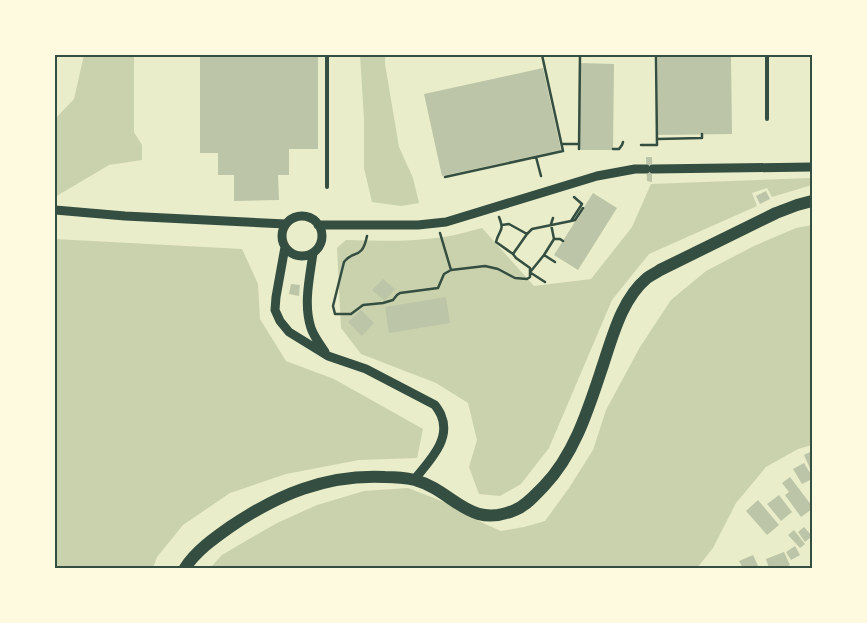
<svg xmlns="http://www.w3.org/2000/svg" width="867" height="623" viewBox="0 0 867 623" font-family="'Alegreya Sans',sans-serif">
  <rect width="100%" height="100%" fill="#e9edc9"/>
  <path fill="#cad2ad" d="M84,55H134V132L142,145V160L109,165L55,197V119L74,99Z
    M360,55H385V64L399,147L413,178L419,203L401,206L372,202L364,168V119Z
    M812,178V185L772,197L767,188L752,193L757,206L649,254L612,300L549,448L521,484L500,496L479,494L469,467L477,440L468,403L436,383L361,354L341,328L337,248L346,240C378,241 412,242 444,237C457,235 469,231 482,228L534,286L591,279L632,227L651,184Z
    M812,225V445L798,449L766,467L736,503L713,548L697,568H210L222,555L244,542L277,523L317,505L364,491L408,488L444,502L485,524L501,531L524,527L545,521L569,488L593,450L606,410L640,347L671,300L706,271L754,246L796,228Z
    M55,239L242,249L258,284L260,319L286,361L334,379L423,429L417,458L359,460L286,474L230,493L183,525L157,557L153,568H55Z"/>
  <path fill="#bcc5a7" d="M200,55H318V149H289V175H278L279,200L234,201V175H218V153H200Z
    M658,55H731L732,134L658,135Z
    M579,63L614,64L613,150H578Z
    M543,68L561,150L442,176L424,94Z
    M646,157H652V182L647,181Z
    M766,191L770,199L760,204L756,196Z
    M593,193L617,208L578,270L554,255Z
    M383,279L395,289L385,301L372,290Z
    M291,284L300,285L299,296L289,294Z
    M446,297L450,323L389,333L385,307Z
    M361,310L374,323L362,336L348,322Z
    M812,451V473L804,455Z
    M804,463L812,476V479L802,484L793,469Z
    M790,477L812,506V509L801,517L785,495L789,492L782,483Z
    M779,495L792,512L781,521L767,504Z
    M758,500L779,525L767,535L746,511Z
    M804,527L812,536L805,542L798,532Z
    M794,530L805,544L800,548L788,535Z
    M795,546L800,555L791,560L786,552Z
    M784,552L790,565L783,568H769L766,559Z
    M753,555L759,568H743L739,561Z"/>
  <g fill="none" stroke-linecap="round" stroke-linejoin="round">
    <path stroke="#344e41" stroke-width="2.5" d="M657,139L702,138V134
      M562,144H578
      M641,145H657L656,55
      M579,149L580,55
      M613,149H619L622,145L623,142
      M536,157L541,176
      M445,177L563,151L542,55
      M553,218L551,224L554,239
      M571,221L575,220L583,208
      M502,225L509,224L527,234
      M440,233L451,270
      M367,236C362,261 353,249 344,262L333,306L335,314H351L363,305L383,303L393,300L397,295L400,293L438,288L444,274L451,270L485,266L498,269L515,278L527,279L530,277V268L516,258L513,254L496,242C499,229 505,232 499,217
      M513,254L527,234L532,229L571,221L582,204L574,197
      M544,255L555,262
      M531,271L544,255L554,239H560L563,241
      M531,273L545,282"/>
    <path stroke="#344e41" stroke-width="4" d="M327,55V187
      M767,119V55"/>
    <path stroke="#344e41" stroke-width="9" d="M653,169L812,167
      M55,210L125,216L286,224
      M282 236a20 20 0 1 1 40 0a20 20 0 1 1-40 0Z
      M318,225H418L446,222L597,176L635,169H646
      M285,247L276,297L275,310L280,321L289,332L328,356L366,369L435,405C437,408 440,412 441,415C452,440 428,462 414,480
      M313,253C310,276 303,304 311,328C314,337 320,344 325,352"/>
    <path stroke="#344e41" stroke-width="12" d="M185,568C196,551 213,539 230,527C277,495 326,474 385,477C394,477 406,478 415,480C454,491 469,530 515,510C526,506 535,495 544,486C575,454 589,407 603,365C613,335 622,299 647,278C651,275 656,273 660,270L776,213L797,205L812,201"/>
  </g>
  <rect width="867" height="623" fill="none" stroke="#fefae0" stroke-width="112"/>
  <rect x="56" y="56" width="755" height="511" fill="none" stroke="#344e41" stroke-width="2"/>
</svg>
